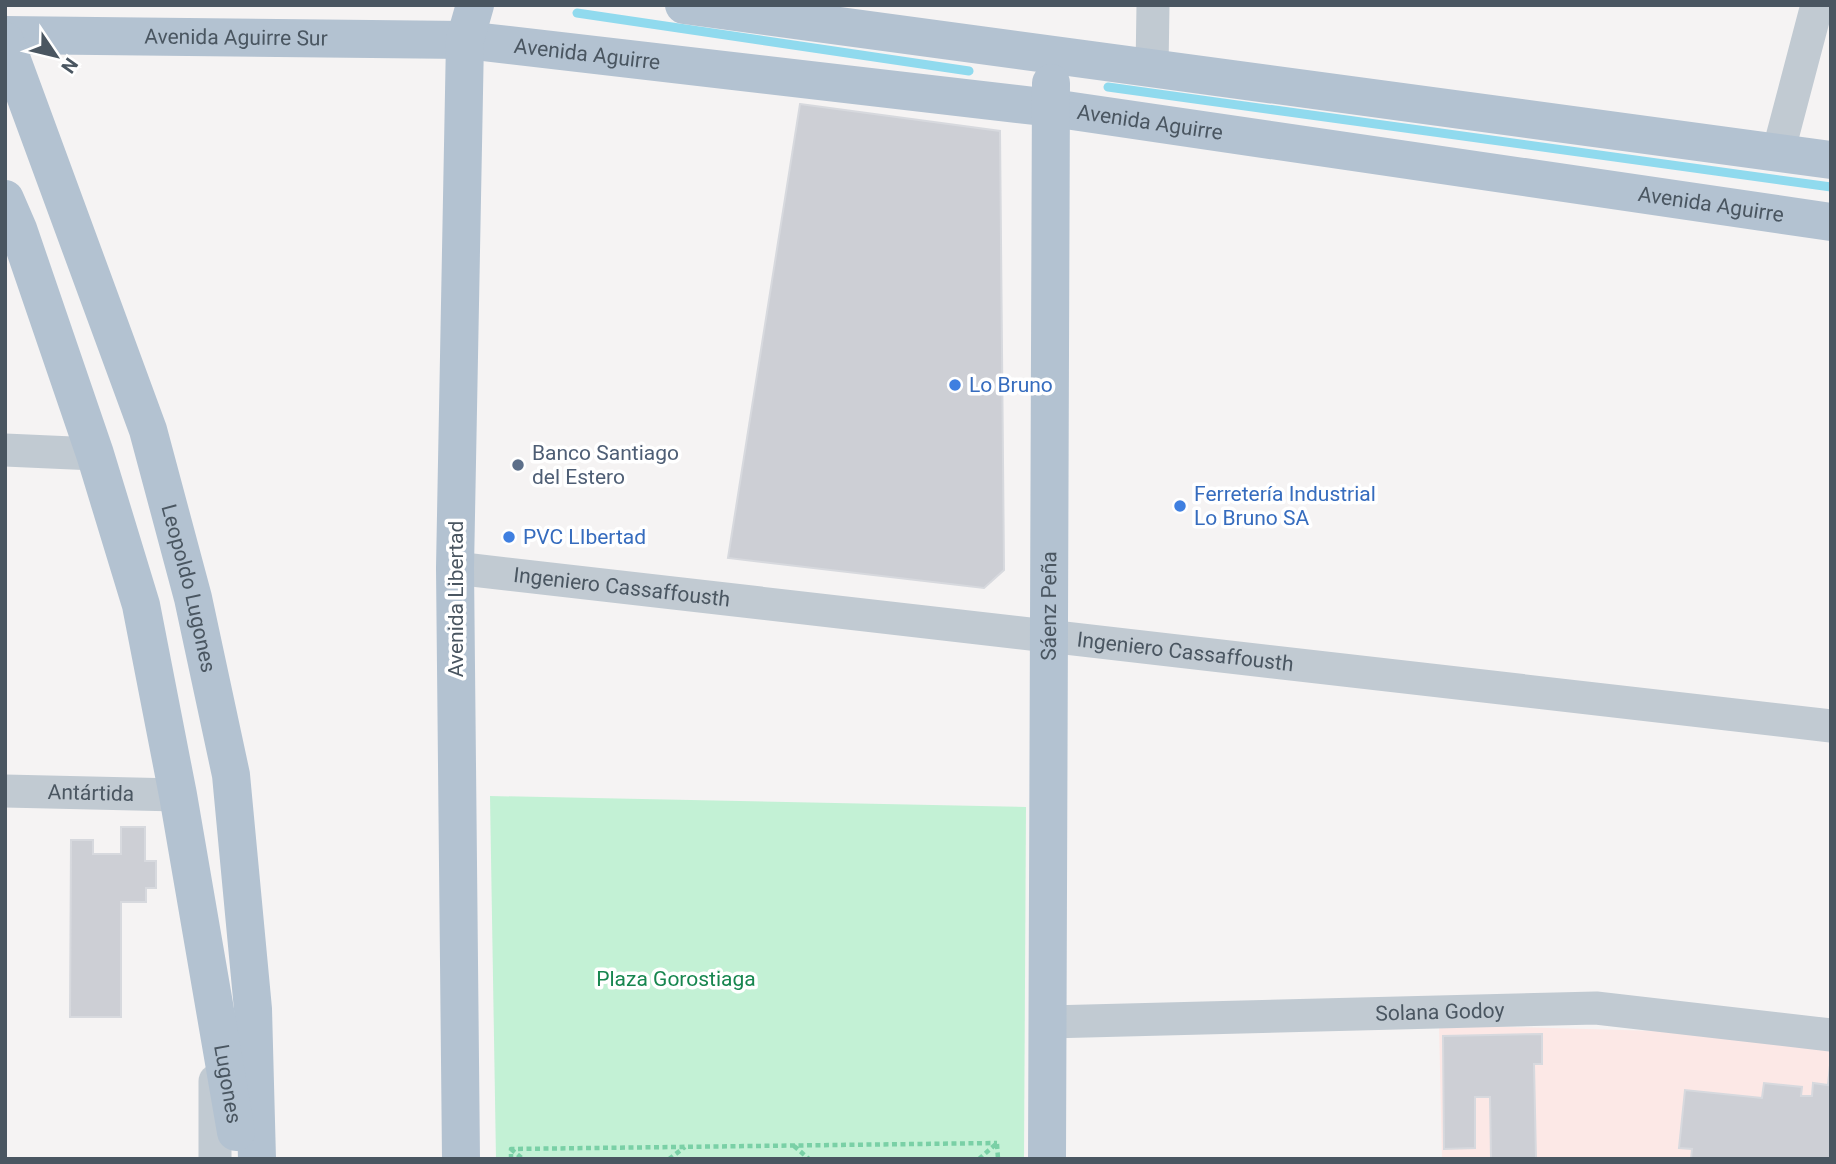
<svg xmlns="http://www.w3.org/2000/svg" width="1836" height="1164" viewBox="0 0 1836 1164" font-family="Roboto,sans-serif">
  <rect width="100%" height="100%" fill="#f5f3f3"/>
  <path fill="#fce8e6" d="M1439,1025L1694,1032L1831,1048V1159H1442Z"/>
  <path fill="#c3f1d5" d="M490,796L1026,807L1024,1159H496Z"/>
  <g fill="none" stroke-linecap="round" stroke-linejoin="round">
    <path stroke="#90daee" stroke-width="9" d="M577,13L969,71
      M1108,87L1831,187"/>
  </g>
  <path fill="#cdcfd5" stroke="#d7d9de" stroke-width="2" d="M800,104L1000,131L1004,570L984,588L728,558Z
    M121,827H145V861H156V888H146V902H121V1017H70L71,840H93V854H121Z
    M1542,1034V1064H1534L1536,1159H1491L1490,1097H1475V1148L1444,1149L1443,1036Z
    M1830,1065L1831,1159H1691L1692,1149L1679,1148L1685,1090L1762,1098L1764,1083L1802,1087L1801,1096H1812L1813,1083L1828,1085Z"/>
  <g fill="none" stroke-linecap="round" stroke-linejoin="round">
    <path stroke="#7ad0a6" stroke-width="4.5" stroke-dasharray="5 3.5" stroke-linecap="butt" d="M997,1144L998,1159
      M794,1146L809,1159
      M511,1149L523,1159
      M511,1159V1149L997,1143
      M669,1159L685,1147
      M979,1159L997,1143"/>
    <g stroke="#c1cad2" stroke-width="33">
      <path d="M1152,69L1153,5"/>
      <path d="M1778,153L1817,5"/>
      <path d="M5,450L95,454"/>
      <path id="s1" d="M455,568L1831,726"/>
      <path id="s2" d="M5,791L178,795"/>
      <path id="s3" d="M1048,1022L1596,1008L1831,1035"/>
      <path d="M215,1081V1159"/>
    </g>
    <g stroke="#b3c2d1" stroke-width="38">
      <path d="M684,5L1831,160"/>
      <path id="s4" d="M5,35L465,40L1052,108L1831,222"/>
      <path id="s5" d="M5,41L148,430L193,598L231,775L253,1009L257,1159"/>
      <path id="s6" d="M5,199L18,229L95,454L141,605L178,795L236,1132"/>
      <path d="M461,1159L455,568L465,40L475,5"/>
      <path id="s7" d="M1047,1159L1051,83"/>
    </g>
  </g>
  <g fill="#3f7fe0" stroke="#fff" stroke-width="2.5">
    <circle cx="955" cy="385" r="7"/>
    <circle cx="1180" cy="506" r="7"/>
    <circle cx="509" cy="537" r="7"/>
  </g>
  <circle fill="#5c6f8a" stroke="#fff" stroke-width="2.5" cx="518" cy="465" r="7"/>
  <g text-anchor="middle" stroke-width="7" stroke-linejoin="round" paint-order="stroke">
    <g font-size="21" fill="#4a5661" stroke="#fff">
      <text dy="7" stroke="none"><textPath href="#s4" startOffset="231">Avenida Aguirre Sur</textPath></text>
      <text dy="7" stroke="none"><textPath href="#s4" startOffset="583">Avenida Aguirre</textPath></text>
      <text dy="7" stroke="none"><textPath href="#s4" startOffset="1150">Avenida Aguirre</textPath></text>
      <text dy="7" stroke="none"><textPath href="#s4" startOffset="1717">Avenida Aguirre</textPath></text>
      <text dy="7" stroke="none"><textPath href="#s1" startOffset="168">Ingeniero Cassaffousth</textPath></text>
      <text dy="7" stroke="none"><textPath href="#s5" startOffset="578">Leopoldo Lugones</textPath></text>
      <text transform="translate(456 599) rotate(-90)" y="7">Avenida Libertad</text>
      <text dy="7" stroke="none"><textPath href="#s7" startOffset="553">Sáenz Peña</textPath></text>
      <text dy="7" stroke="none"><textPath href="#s1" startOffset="735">Ingeniero Cassaffousth</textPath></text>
      <text dy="7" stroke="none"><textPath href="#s2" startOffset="86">Antártida</textPath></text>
      <text dy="7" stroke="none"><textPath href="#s3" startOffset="392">Solana Godoy</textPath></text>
      <text dy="7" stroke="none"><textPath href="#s6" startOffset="915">Lugones</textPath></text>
    </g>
    <g font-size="21" fill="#366cbe" stroke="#fff" text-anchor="start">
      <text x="969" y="392">Lo Bruno</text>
      <text x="1194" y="501">Ferretería Industrial<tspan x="1194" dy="24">Lo Bruno SA</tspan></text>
      <text x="523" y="544">PVC LIbertad</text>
    </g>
    <g font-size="21" fill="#4e5e75" stroke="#fff" text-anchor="start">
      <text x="532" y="460">Banco Santiago<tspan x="532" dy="24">del Estero</tspan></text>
    </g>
    <g font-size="21" fill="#17864f" stroke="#fff">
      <text x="676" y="986">Plaza Gorostiaga</text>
    </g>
  </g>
  <rect width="1836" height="1164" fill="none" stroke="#4a5661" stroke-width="14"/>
  <g transform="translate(56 56) rotate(125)" stroke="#ffffff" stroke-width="5" paint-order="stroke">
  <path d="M0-5L12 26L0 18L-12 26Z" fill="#4a5661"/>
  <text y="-10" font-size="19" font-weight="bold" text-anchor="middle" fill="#4a5661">N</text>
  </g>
</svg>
